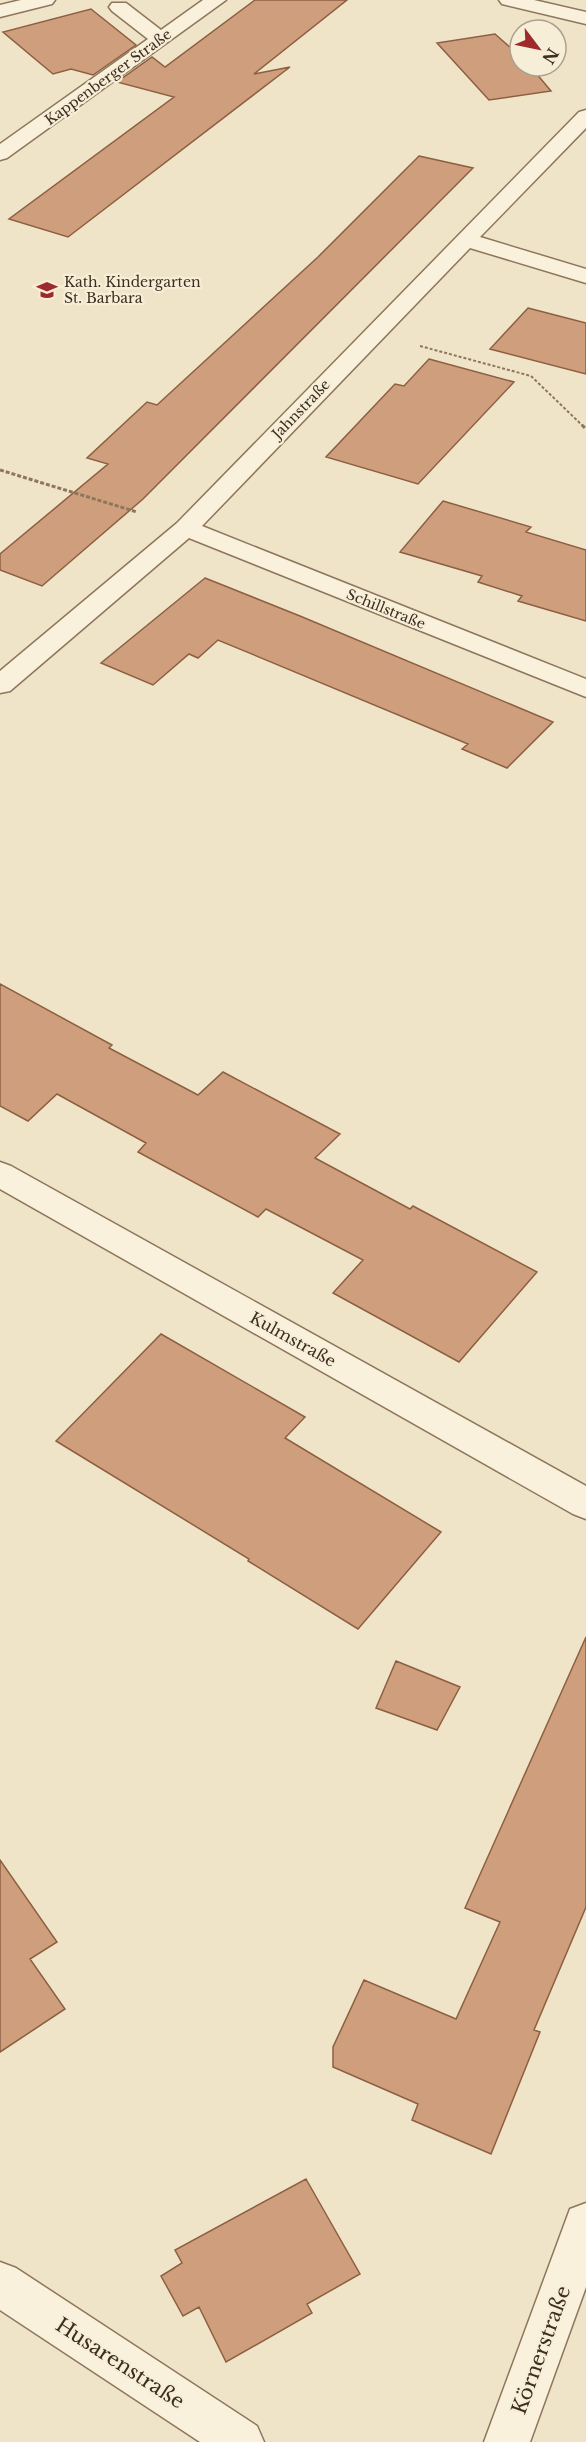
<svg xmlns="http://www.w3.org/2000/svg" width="586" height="2442" viewBox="0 0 586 2442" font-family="'Libre Baskerville',serif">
  <rect width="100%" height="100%" fill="#f0e4c8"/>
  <path fill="#cf9f7d" stroke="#8d5f41" stroke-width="1.5" d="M255,0H347L254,74L290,67L68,237L9,219L174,97L117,82L152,57L165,67Z
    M91,9L136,45L93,75L71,69L53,74L3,32Z
    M495,34L520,56V66H530L551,91L489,100L437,43Z
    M419,156L473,168L143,499L42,586L0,570V554L108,464L87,458L147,402L157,405L318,257Z
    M528,308L586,323V374L490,349Z
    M429,359L514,382L418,484L326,457L395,384L404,386Z
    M443,501L531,527L526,532L586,550V621L518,601L522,596L478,582L482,576L400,552Z
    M205,578L300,616L553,722L507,768L462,749L468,744L218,640L198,658L189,654L153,685L101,663Z
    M0,984L112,1045L109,1048L198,1095L223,1072L340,1134L315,1158L410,1209L413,1206L537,1272L459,1362L333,1293L363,1260L266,1209L258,1217L138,1152L146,1143L57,1094L28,1121L0,1106Z
    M161,1334L305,1417L285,1438L441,1532L358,1629L248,1561L249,1559L56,1441Z
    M586,1637V1907L534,2030L540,2032L491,2154L412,2120L418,2104L333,2067V2047L364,1980L456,2019L500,1922L465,1908Z
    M396,1661L460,1687L437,1730L376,1708Z
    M0,1860L57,1942L30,1959L65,2009L0,2052Z
    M306,2179L360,2274L307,2304L312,2313L226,2362L199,2307L183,2316L161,2276L182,2263L175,2250Z"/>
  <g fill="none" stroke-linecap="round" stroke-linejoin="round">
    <g stroke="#8d765c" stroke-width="3">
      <path id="minor" d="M21,0H55L52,4L0,17V5Z
        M203,0H226L7,158L0,160V144L148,39L112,11L109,7L112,3H126L161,30Z
        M499,0H534L586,12V24L502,4Z
        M586,110V128L480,237L586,269V283L470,248L202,526L586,679V697L189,538L10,691L0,693V671L177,523L579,112Z
        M0,1162L11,1166L586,1486V1519L573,1514L0,1189Z
        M586,2203V2287L530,2442H484L570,2209Z
        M0,2262L16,2268L257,2426L264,2442H200L0,2310Z"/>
    </g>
    <path stroke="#8d765c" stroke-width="2" stroke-dasharray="3 2" stroke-linecap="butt" d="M420,346L531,376L584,427"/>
    <path stroke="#8d765c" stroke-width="3" stroke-dasharray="4 2" stroke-linecap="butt" d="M582,425L586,429
      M0,470L137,512"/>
    <use href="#minor" fill="#faf1dc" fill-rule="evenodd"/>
  </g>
  <defs>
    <g id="school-bare" transform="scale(1.62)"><path d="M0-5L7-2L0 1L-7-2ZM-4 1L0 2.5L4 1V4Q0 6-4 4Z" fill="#9e2a2b" stroke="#f7eed8" stroke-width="2.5" paint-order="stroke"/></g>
  </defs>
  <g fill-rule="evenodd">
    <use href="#school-bare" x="47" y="290"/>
  </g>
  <g text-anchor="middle" stroke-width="4.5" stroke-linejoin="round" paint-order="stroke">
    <g font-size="14" fill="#3d2e20" stroke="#f7eed8">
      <text transform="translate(108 77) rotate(-36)" y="5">Kappenberger Straße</text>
      <text transform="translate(301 409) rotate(-46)" y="5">Jahnstraße</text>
      <text transform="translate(386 609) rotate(22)" y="5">Schillstraße</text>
    </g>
    <g font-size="14" fill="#3d2e20" stroke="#f7eed8" text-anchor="start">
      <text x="64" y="287">Kath. Kindergarten<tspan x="64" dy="16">St. Barbara</tspan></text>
    </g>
    <g font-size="16" fill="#3d2e20" stroke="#f7eed8">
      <text transform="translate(293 1339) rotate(29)" y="6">Kulmstraße</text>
    </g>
    <g font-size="20" fill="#3d2e20" stroke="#f7eed8">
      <text transform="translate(541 2350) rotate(-70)" y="7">Körnerstraße</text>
      <text transform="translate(120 2363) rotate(33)" y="7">Husarenstraße</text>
    </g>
  </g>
  <g transform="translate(538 48) rotate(122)"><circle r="28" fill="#f7eed8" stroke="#ada18e" stroke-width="1.5"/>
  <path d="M0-4.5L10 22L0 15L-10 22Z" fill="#9e2a2b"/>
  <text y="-9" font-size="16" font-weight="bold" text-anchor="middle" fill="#3d2e20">N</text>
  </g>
</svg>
